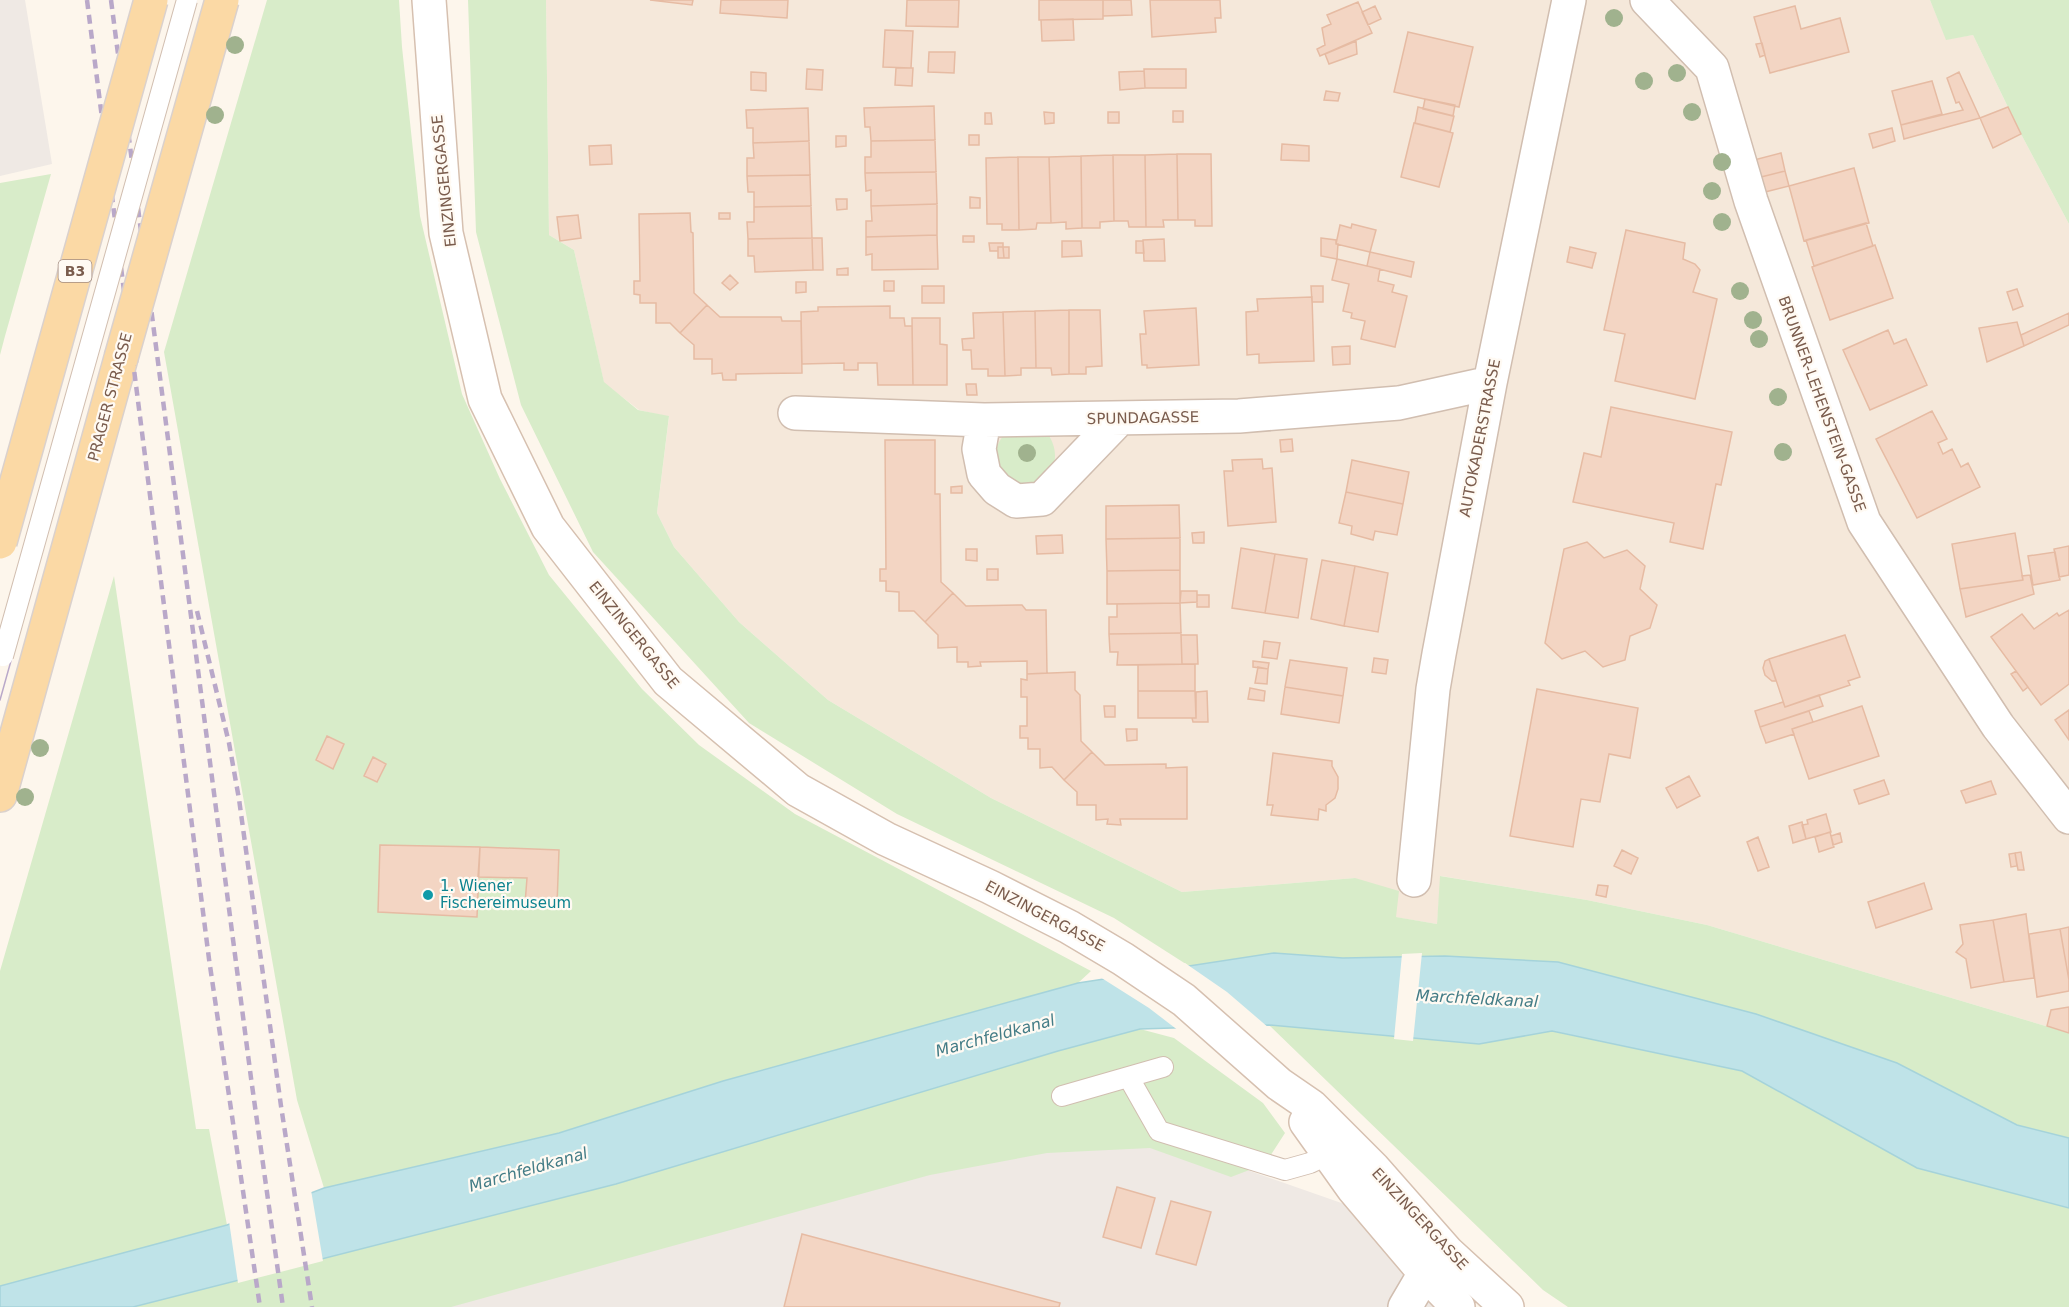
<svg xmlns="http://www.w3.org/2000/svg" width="2069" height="1307" viewBox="0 0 2069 1307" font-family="'DejaVu Sans',sans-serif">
  <rect width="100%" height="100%" fill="#fdf6ec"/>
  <path fill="#f5e8da" d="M546,0H1930L1946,39L1973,35L2021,134L2069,224V1033L1707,925L1587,900L1441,876L1437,924L1395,917L1355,878L1182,892L991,798L828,700L739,622L674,547L657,513L669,417L639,410L604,383L574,250L549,235Z"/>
  <path fill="#efe9e4" d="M0,0H25L52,164L0,176Z
    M1128,1092L1153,1137L1350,1206L1439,1307H441Z"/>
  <path fill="#d8ecc9" d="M267,0H399L402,47L420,216L462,394L500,479L549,575L642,689L699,745L795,814L1091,971L1078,983L724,1081L559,1133L324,1188L297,1100L164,352Z
    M468,0H546L549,235L574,250L604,382L638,410L669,416L657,513L674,547L739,622L828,700L991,798L1182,892L1355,878L1399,891L1396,917L1437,924L1440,876L1587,900L1707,925L2069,1033V1138L2017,1125L1897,1063L1418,957L1344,958L1274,953L1189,966L1114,918L897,814L749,723L593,552L521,405L476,232Z
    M1930,0H2069V224L2021,134L1973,35L1946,40Z
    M51,174L5,336L0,355V183Z
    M1009,429L1047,433C1064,455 1053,487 1023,485C1014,484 1010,480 1004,473C990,458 996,442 1009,429Z
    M114,576L196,1129H209L227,1225L0,1289V971Z
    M1269,1025L1479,1044L1551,1031L1742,1071L1917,1168L2069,1208V1307H1568L1543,1290Z
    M1140,1029L1174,1038L1263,1103L1285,1133L1265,1164L1231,1177L1150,1148L1047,1153L930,1175L451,1307H133L616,1184L1058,1051Z"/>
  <path fill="#bfe3e8" stroke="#a5d3da" stroke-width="1.5" d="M1274,953L1343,958L1445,956L1558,962L1756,1014L1897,1063L2017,1125L2069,1138V1208L1917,1168L1742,1071L1552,1031L1479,1044L1269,1025L1140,1029L1058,1051L616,1184L133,1307H0V1286L227,1225L324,1188L559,1133L723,1081L1078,983Z"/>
  <path fill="#fdf6ec" d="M1422,953L1413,1041L1394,1039L1402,954Z
    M1185,963L1227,992L1269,1028L1179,1031L1149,1008L1100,977Z
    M311,1190L323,1261L238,1283L229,1221Z"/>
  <path fill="#f3d5c3" stroke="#e6bba3" stroke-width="1.5" d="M650,0H693L692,5Z
    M721,0H788L787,18L720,13Z
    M907,0H959L958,27L906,26Z
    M1039,0H1103V19L1039,20Z
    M1103,0H1131L1132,15L1103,16Z
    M1150,0H1220L1221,18H1215L1216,32L1152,37Z
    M1358,2L1372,33L1320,56L1317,49L1325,45L1322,28L1331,24L1327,15Z
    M1375,6L1381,19L1368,25L1362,12Z
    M1795,6L1801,29L1840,18L1849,52L1770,73L1754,17Z
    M1073,19L1074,40L1042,41L1041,20Z
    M885,30L913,31L911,68L883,67Z
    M1408,32L1473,47L1459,107L1394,92Z
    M1356,41L1357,54L1329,64L1325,54Z
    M1762,43L1765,55L1760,57L1756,44Z
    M929,52H955L954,73L928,72Z
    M896,68H913L912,86L895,85Z
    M807,69L823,70L822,90L806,89Z
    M1144,69H1186V88H1145Z
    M1144,71L1145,88L1120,90L1119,72Z
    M751,72L766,73V91L751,90Z
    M1959,72L1980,118L1904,139L1901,125L1963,110L1959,102L1956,103L1947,78Z
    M1932,81L1942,114L1901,125L1892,91Z
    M1326,91L1340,93L1338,101L1324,100Z
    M1425,99L1455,105L1453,116L1423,109Z
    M934,106L935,140L871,141L870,127H865L864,108Z
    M1418,107L1454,116L1450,132L1415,123Z
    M2008,107L2021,134L1993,148L1980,118Z
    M808,108L809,141L753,143V128H747L746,110Z
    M1173,111H1183V122H1173Z
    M1044,112L1054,113V123L1045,124Z
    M1108,112H1119V123H1108Z
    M985,113H991L992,124H985Z
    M1414,123L1453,133L1439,187L1401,177Z
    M1892,128L1895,141L1873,148L1869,134Z
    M969,135H979V145H969Z
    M836,136H846V146L836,147Z
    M935,140L936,172L865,173V157H871V141Z
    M809,141L810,175L747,176V158H754L753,143Z
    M1282,144L1309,146V161L1281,160Z
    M611,145L612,164L590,165L589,146Z
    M1781,153L1785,171L1757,178L1754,160Z
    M1177,154L1178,220H1163L1164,227H1146L1145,155Z
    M1177,154H1211L1212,226H1195V220H1178Z
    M1113,155L1114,221L1100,222V228H1082L1081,156Z
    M1113,155H1145L1146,227H1129L1128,221H1114Z
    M1081,156L1082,228L1066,229V222L1051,223L1049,157Z
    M1018,157H1049L1051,223H1037L1036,229L1019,230Z
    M1018,157L1019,230H1002V224H987L986,158Z
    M1854,168L1869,223L1804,241L1789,186Z
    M1785,171L1789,186L1761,193L1757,178Z
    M936,172L937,204L871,206V190L866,191L865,173Z
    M810,175L811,206L754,207V192H748L747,176Z
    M970,197L980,198V208H970Z
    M836,199H847V209L837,210Z
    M937,204V235L866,237V221H872L871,206Z
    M811,206L812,238L748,239L747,222H754V207Z
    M690,213L691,232L693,233L694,293L707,305L680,333L670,323H656V303H640V295L634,294V281H640L639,214Z
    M719,213H730V219H719Z
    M578,215L581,238L560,241L557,217Z
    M1866,223L1873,246L1814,266L1806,240Z
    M1352,224L1376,230L1370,252L1336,244L1340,225L1351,228Z
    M1626,230L1685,243L1683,259L1695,264L1700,270L1693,292L1717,299L1695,399L1615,381L1625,334L1604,330Z
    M937,235L938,269L872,270V254L866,255V237Z
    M963,236H974V242H963Z
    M812,238H822L823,270H813Z
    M812,238L813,270L755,272L754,256H748V239Z
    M1321,238L1336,240V244H1338L1337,259L1321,256Z
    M1164,239L1165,261H1144L1143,240Z
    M1062,241H1081L1082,256L1062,257Z
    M1136,241H1143L1144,253H1136Z
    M989,243H1003V247H998V251H990Z
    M1875,245L1893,298L1830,320L1812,267Z
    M998,247H1003L1004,258H998Z
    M1003,247H1009V258H1004Z
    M1570,247L1596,253L1592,268L1567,262Z
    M1370,252L1414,262L1411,277L1367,266Z
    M1337,259L1380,269L1378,281L1394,285L1392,292L1407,296L1395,347L1361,339L1365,321L1351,318L1352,313L1343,311L1349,284L1332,280Z
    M848,268V275H837V269Z
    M730,275L738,283L730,290L722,283Z
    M884,281H894V291H884Z
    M796,282H806V292L796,293Z
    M922,286H944V303H922Z
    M1311,286H1323V302H1312Z
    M2017,289L2023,306L2013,310L2007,292Z
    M1312,297L1314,361L1259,363V354L1247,355L1246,312L1258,311L1257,299Z
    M707,305L720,317H781L782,321H801L802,373L736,374V380H723L722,373L712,374V359H694V345L680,333Z
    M890,306V318H904L905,326H912L913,385H878L877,363H858V370H844V363L802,364L801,312L818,311V307Z
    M1196,308L1199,365L1147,368V365H1142L1140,334H1146L1144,311Z
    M1069,310V374L1052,375L1051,368H1036L1035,311Z
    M1069,310H1100L1102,366L1086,367V374H1069Z
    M1035,311L1036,368H1021V375L1005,376L1003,312Z
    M1003,312L1005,376H988V369H972L971,350H963L962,339L974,338L973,313Z
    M2069,313V325L2024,346L2021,335Z
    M912,318H940V344L947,345V385H913Z
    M2017,322L2024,346L1987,362L1979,328Z
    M1888,330L1894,344L1906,339L1927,385L1870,410L1843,350Z
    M1350,346V364L1333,365L1332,347Z
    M966,384H976L977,395H967Z
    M1611,407L1732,432L1721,485L1716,484L1703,549L1670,542L1674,523L1573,502L1584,453L1601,457Z
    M1932,411L1947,439L1938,443L1943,454L1952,449L1961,467L1968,463L1980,487L1917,518L1876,439Z
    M1292,439L1293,451L1281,452L1280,440Z
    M885,440H935V494H940L941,582L953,593L925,622L914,611H899V592L886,591V581H880V569H886Z
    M1262,459L1263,469L1272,468L1276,522L1228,526L1224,471H1233L1232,460Z
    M1352,460L1409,472L1403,504L1346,492Z
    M962,486V493H951V487Z
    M1346,492L1403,504L1397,535L1375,531L1373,540L1351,534L1352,526L1339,523Z
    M1179,505L1180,538L1106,539V506Z
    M1204,532V543H1193L1192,533Z
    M2015,533L2023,580L1960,589L1952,544Z
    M1062,535L1063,553L1037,554L1036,536Z
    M1180,538V570L1107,571L1106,539Z
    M1587,542L1604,558L1627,550L1645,566L1640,589L1657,605L1650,628L1630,636L1625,660L1603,667L1585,651L1562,659L1545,643L1564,549Z
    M2069,546V575L2059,577L2054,549Z
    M1241,548L1275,554L1265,613L1232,608Z
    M966,549H977V561L966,560Z
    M2055,552L2060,580L2033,585L2028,556Z
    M1275,554L1307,559L1298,618L1265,613Z
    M1322,560L1355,566L1344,626L1311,619Z
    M1355,566L1388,573L1378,632L1344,626Z
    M987,569H998V580H987Z
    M1180,570V603L1107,604V571Z
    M2030,575L2034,594L1966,617L1960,589L2023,580L2022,576Z
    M1181,591H1197V602L1180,603Z
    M953,593L966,606L1022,605L1026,610H1046L1047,673L1027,674V661L980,662L981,666L968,667V662H957V647L938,648V635L925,622Z
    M1197,595H1209V607H1197Z
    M1180,603L1181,633L1109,634V617H1117V604Z
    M2069,610V684L2041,705L1991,637L2022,614L2034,629L2057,613L2059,616Z
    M1181,633L1182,664L1117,665L1118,652H1110L1109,634Z
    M1181,635H1197L1198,664H1182Z
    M1845,635L1860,677L1848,681L1850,685L1785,707L1769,659Z
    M1264,641L1280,643L1277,659L1262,657Z
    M1374,658L1388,660L1386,674L1372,672Z
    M1769,659L1776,681H1772L1765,675L1763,668L1765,661Z
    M1290,660L1347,668L1343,696L1285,687Z
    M1253,661L1269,663L1268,669L1253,667Z
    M1195,664V691H1138V665Z
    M1258,667L1268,669L1267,684L1255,683Z
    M2016,671L2028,687L2023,691L2011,674Z
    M1075,672V690L1080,695L1081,741L1092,752L1064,780L1052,767L1040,768V749H1028V738H1020V726H1027V697H1021V679L1027,680V674Z
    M1285,687L1343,696L1339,723L1281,714Z
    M1250,688L1265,691L1264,701L1248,699Z
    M1537,689L1638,708L1630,758L1609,754L1600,802L1581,799L1573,847L1510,836Z
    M1138,691H1195L1196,718H1138Z
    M1207,691L1208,722H1193L1192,718H1196V692Z
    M1819,695L1823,706L1760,727L1755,711L1783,702L1785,707Z
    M1104,706H1115V717H1105Z
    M1862,706L1879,756L1809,779L1792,729Z
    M2069,710V740L2055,720Z
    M1809,711L1813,722L1792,729L1794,734L1766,743L1760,727Z
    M1126,729H1137V740L1127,741Z
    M327,736L344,744L333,769L316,760Z
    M1092,752L1105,765L1166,764V768L1187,767V819H1120L1121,825L1107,824L1108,819L1096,820V805H1077V792L1064,780Z
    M1273,753L1332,761V766L1338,777V789L1335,798L1326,805V811L1319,809L1318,820L1271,815L1273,805H1267Z
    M373,757L386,764L377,782L364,776Z
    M1689,776L1700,796L1677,808L1666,788Z
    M1884,780L1889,794L1859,804L1854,790Z
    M1991,781L1996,794L1966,803L1961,791Z
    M1826,814L1831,832L1806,839L1802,825L1808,824L1807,820Z
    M1802,822L1806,839L1793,843L1789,826Z
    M1830,832L1834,847L1819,852L1815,837Z
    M1840,833L1842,842L1833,845L1831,836Z
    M1758,837L1769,867L1758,871L1747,842Z
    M380,845L480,847L477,917L378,912Z
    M480,847L559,850L557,905L525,904L527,878L478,877Z
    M1622,850L1638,858L1631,874L1614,866Z
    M2021,852L2024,870H2018L2015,853Z
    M2015,853L2017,866L2011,867L2009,854Z
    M1924,883L1932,909L1876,928L1868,902Z
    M1598,885L1608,886L1606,897L1596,895Z
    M2026,914L2034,978L2004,982L1993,920Z
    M1993,920L2004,982L1971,988L1966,959L1956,952L1963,944L1960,925Z
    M2069,927V980L2060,929Z
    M2060,929L2069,980V991L2037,997L2029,934Z
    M2069,1007V1033L2047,1026L2051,1010Z
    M1117,1187L1155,1198L1141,1248L1103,1237Z
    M1171,1201L1211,1212L1196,1265L1156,1254Z
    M802,1234L1060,1303L1059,1307H784Z"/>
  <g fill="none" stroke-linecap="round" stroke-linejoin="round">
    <g stroke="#d1beb0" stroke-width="22">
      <path id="lane" d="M1129,1078L1159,1131L1285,1170L1310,1163L1329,1154
        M1062,1096L1163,1067"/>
    </g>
    <g stroke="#d1beb0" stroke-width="36">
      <path id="street" d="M1647,0L1712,68L1751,201L1864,522L1998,726L2069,817
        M795,413L984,420L1239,416L1399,403L1490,383
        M984,420L979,449L984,474L997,489L1016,501L1042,499L1120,418
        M1414,880L1433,689L1439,654L1490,383L1569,0
        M1405,1307L1425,1273L1445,1253"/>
    </g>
    <g stroke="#d6c0b0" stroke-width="36">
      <path id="secondary" d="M429,0L446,233L485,399L548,527L668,681L798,790L886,839L990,887L1069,927L1123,959L1184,1000L1279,1084L1311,1106L1373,1168L1447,1252L1507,1307
        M1306,1122L1353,1188L1425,1273L1458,1307"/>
    </g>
    <g stroke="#dad1cd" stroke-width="36">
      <path id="primary" d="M0,795L121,358"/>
    </g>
    <use href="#lane" stroke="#fff" stroke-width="20"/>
    <use href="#street" stroke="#fff" stroke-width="33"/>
    <use href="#secondary" stroke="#fff" stroke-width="33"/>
    <use href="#primary" stroke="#fbd9a5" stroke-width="33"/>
    <path stroke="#b9a8c9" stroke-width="1.5" d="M0,638L179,0
      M0,700L196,0"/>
    <path stroke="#b9a8c9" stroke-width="4.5" stroke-dasharray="9 6" stroke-linecap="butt" d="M87,0L209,959L260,1307
      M111,0L251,1078L283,1307
      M197,611L229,743L239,799L281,1106L312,1307"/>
    <g stroke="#d1beb0" stroke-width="22" stroke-linecap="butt">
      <path id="lane-bridge" d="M3,656L187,0"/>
    </g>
    <g stroke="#dad1cd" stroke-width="36" stroke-linecap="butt">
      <path id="primary-bridge" d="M121,358L222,0
        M0,542L151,0"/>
    </g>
    <use href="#lane-bridge" stroke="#fff" stroke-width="20"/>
    <use href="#primary-bridge" stroke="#fbd9a5" stroke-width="33"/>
  </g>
  <g fill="#a0b28e">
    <circle cx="1614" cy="18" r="9"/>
    <circle cx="235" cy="45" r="9"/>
    <circle cx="1677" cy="73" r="9"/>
    <circle cx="1644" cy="81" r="9"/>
    <circle cx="1692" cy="112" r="9"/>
    <circle cx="215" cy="115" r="9"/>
    <circle cx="1722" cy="162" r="9"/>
    <circle cx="1712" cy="191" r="9"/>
    <circle cx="1722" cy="222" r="9"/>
    <circle cx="1740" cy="291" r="9"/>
    <circle cx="1753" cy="320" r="9"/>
    <circle cx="1759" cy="339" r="9"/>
    <circle cx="1778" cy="397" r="9"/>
    <circle cx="1783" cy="452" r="9"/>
    <circle cx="1027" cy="453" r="9"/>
    <circle cx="40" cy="748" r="9"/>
    <circle cx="25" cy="797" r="9"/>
  </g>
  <circle fill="#0f9aa8" stroke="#fffaf3" stroke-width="2" cx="428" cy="895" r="6"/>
  <g text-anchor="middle" stroke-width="4.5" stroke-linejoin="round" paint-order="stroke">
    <rect fill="#fffaf3" stroke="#a28b7f" stroke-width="1.5" x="58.5" y="260" width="33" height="22" rx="4.5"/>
    <g font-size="14" font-weight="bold" fill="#7a5c4d">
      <text x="75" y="276">B3</text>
    </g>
    <g font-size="15" fill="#7a5c4d" stroke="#fffaf3">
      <text transform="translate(444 181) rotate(-96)" y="5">EINZINGERGASSE</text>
      <text transform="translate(110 397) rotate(-75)" y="5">PRAGER STRASSE</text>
      <text transform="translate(1822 404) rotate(70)" y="5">BRUNNER-LEHENSTEIN-GASSE</text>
      <text transform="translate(1143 418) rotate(-1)" y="5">SPUNDAGASSE</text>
      <text transform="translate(1480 438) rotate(-79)" y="5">AUTOKADERSTRASSE</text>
      <text transform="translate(634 635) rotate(51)" y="5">EINZINGERGASSE</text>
      <text transform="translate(1045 916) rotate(28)" y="5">EINZINGERGASSE</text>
      <text transform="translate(1420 1219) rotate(47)" y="5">EINZINGERGASSE</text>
    </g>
    <g font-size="15" fill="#0d838f" stroke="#fffaf3" text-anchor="start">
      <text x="440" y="891">1. Wiener<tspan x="440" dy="17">Fischereimuseum</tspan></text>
    </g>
    <g font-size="16" font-style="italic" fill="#437c86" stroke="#fffaf3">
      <text transform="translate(1477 998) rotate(3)" y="6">Marchfeldkanal</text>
      <text transform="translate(995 1035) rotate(-15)" y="6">Marchfeldkanal</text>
      <text transform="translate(528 1169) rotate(-16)" y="6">Marchfeldkanal</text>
    </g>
  </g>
</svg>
